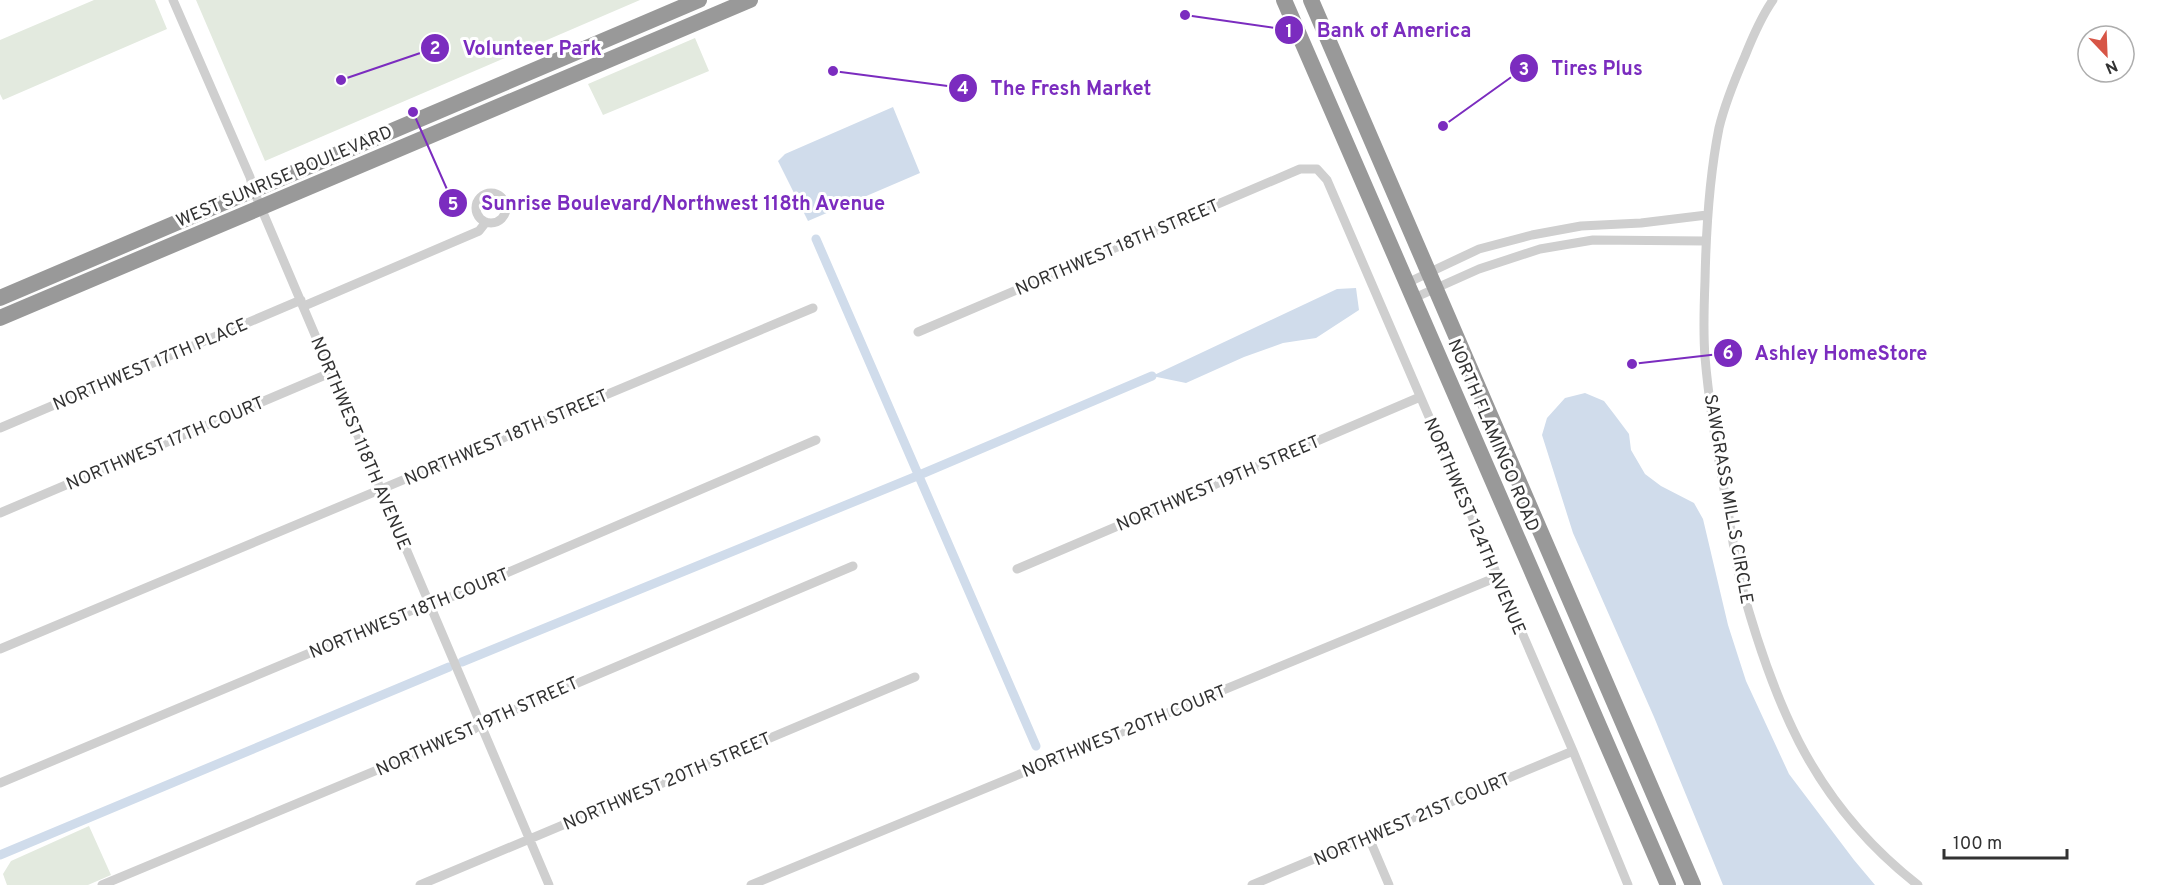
<svg xmlns="http://www.w3.org/2000/svg" width="2160" height="885" viewBox="0 0 2160 885" font-family="Overpass,sans-serif">
  <rect width="100%" height="100%" fill="#fff"/>
  <path fill="#e3eadf" d="M94,0H155L167,29L3,100L0,94V40Z
    M196,0H640L265,161Z
    M695,38L709,71L603,115L588,84Z
    M89,826L111,875L88,885H7L3,874L11,861Z"/>
  <path fill="#d0dceb" d="M893,107L920,173L808,221L778,161L785,154Z
    M1356,288L1359,310L1316,338L1283,343L1244,357L1186,383L1152,376L1337,289Z
    M1585,393L1604,401L1614,414L1629,434L1631,450L1645,474L1661,486L1694,503L1703,519L1728,625L1746,681L1789,774L1854,860L1875,885H1723L1654,717L1573,533L1542,435L1547,418L1565,398Z"/>
  <g fill="none" stroke-linecap="round" stroke-linejoin="round">
    <path stroke="#d0dceb" stroke-width="9" d="M816,239L1036,746
      M462,662L917,476L1152,376
      M0,855L449,667"/>
    <path stroke="#cfcfcf" stroke-width="9" d="M173,0L250,177L253,189L549,885
      M1773,0C1761,17 1753,36 1745,56C1735,79 1725,103 1719,128C1709,178 1706,230 1705,281C1704,306 1703,332 1705,357C1709,405 1717,452 1726,500C1731,526 1734,554 1740,580C1754,632 1775,695 1799,742C1828,798 1869,847 1918,885
      M476 208a15 15 0 1 1 30 0a15 15 0 1 1-30 0Z
      M1407,283L1479,249L1532,235L1581,226L1641,223L1707,215
      M1414,298L1479,269L1540,249L1593,240L1705,241
      M304,306L479,231L486,222
      M918,332L1300,169H1317L1327,180L1573,751L1628,885
      M0,428L301,300
      M0,513L330,373
      M1017,569L1420,397
      M0,649L813,308
      M0,783L422,606L439,602L816,440
      M1369,838L1389,885
      M102,885L473,730L481,724L853,566
      M420,885L915,677
      M751,885L1497,577
      M1252,885L1573,751"/>
    <path stroke="#999" stroke-width="16" d="M1284,0L1668,885
      M1311,0L1693,885
      M0,298L699,0
      M0,318L750,0"/>
  </g>
  <g text-anchor="middle" stroke-width="6" stroke-linejoin="round" paint-order="stroke">
    <g font-size="18" fill="#323232" stroke="#fff">
      <text transform="translate(284 176) rotate(-23)" y="6">WEST SUNRISE BOULEVARD</text>
      <text transform="translate(1117 247) rotate(-23)" y="6">NORTHWEST 18TH STREET</text>
      <text transform="translate(150 364) rotate(-23)" y="6">NORTHWEST 17TH PLACE</text>
      <text transform="translate(1494 435) rotate(67)" y="6">NORTH FLAMINGO ROAD</text>
      <text transform="translate(506 437) rotate(-23)" y="6">NORTHWEST 18TH STREET</text>
      <text transform="translate(165 443) rotate(-23)" y="6">NORTHWEST 17TH COURT</text>
      <text transform="translate(361 443) rotate(67)" y="6">NORTHWEST 118TH AVENUE</text>
      <text transform="translate(1218 483) rotate(-23)" y="6">NORTHWEST 19TH STREET</text>
      <text transform="translate(1729 499) rotate(80)" y="6">SAWGRASS MILLS CIRCLE</text>
      <text transform="translate(1475 526) rotate(67)" y="6">NORTHWEST 124TH AVENUE</text>
      <text transform="translate(409 613) rotate(-22)" y="6">NORTHWEST 18TH COURT</text>
      <text transform="translate(477 726) rotate(-24)" y="6">NORTHWEST 19TH STREET</text>
      <text transform="translate(1124 731) rotate(-22)" y="6">NORTHWEST 20TH COURT</text>
      <text transform="translate(667 781) rotate(-23)" y="6">NORTHWEST 20TH STREET</text>
      <text transform="translate(1412 819) rotate(-23)" y="6">NORTHWEST 21ST COURT</text>
    </g>
  </g>
  <path fill="none" stroke="#7b2cbf" stroke-width="2" d="M1185 15L1289 30M341 80L435 48M1443 126L1524 68M833 71L963 88M413 112L453 203M1632 364L1728 353"/>
  <g fill="#7b2cbf" stroke="#fff" stroke-width="2">
    <circle cx="1185" cy="15" r="6"/>
    <circle cx="341" cy="80" r="6"/>
    <circle cx="1443" cy="126" r="6"/>
    <circle cx="833" cy="71" r="6"/>
    <circle cx="413" cy="112" r="6"/>
    <circle cx="1632" cy="364" r="6"/>
    <circle cx="1289" cy="30" r="15"/>
    <circle cx="435" cy="48" r="15"/>
    <circle cx="1524" cy="68" r="15"/>
    <circle cx="963" cy="88" r="15"/>
    <circle cx="453" cy="203" r="15"/>
    <circle cx="1728" cy="353" r="15"/>
  </g>
  <g font-size="18" text-anchor="middle" font-weight="bold" fill="#fff">
    <text x="1289" y="37">1</text>
    <text x="435" y="54">2</text>
    <text x="1524" y="75">3</text>
    <text x="963" y="94">4</text>
    <text x="453" y="210">5</text>
    <text x="1728" y="359">6</text>
  </g>
  <g font-size="20" text-anchor="middle" font-weight="bold" fill="#7b2cbf" stroke="#fff" stroke-width="6" stroke-linejoin="round" paint-order="stroke">
    <text x="1394" y="37">Bank of America</text>
    <text x="532" y="55">Volunteer Park</text>
    <text x="1597" y="75">Tires Plus</text>
    <text x="1071" y="95">The Fresh Market</text>
    <text x="683" y="210">Sunrise Boulevard/Northwest 118th Avenue</text>
    <text x="1841" y="360">Ashley HomeStore</text>
  </g>
  <g transform="translate(2106 54) rotate(157)"><circle r="28" fill="#ffffff" stroke="#adadad" stroke-width="1.5"/>
  <path d="M0-4.5L10 22L0 15L-10 22Z" fill="#d75546"/>
  <text y="-9" font-size="16" font-weight="bold" text-anchor="middle" fill="#323232">N</text>
  </g>
  <path d="M1944 849v9h123v-9" fill="none" stroke="#323232" stroke-width="3"/>
  <text x="1953" y="849" font-size="18" fill="#323232" stroke="#ffffff" stroke-width="4.5" paint-order="stroke">100 m</text>
</svg>
